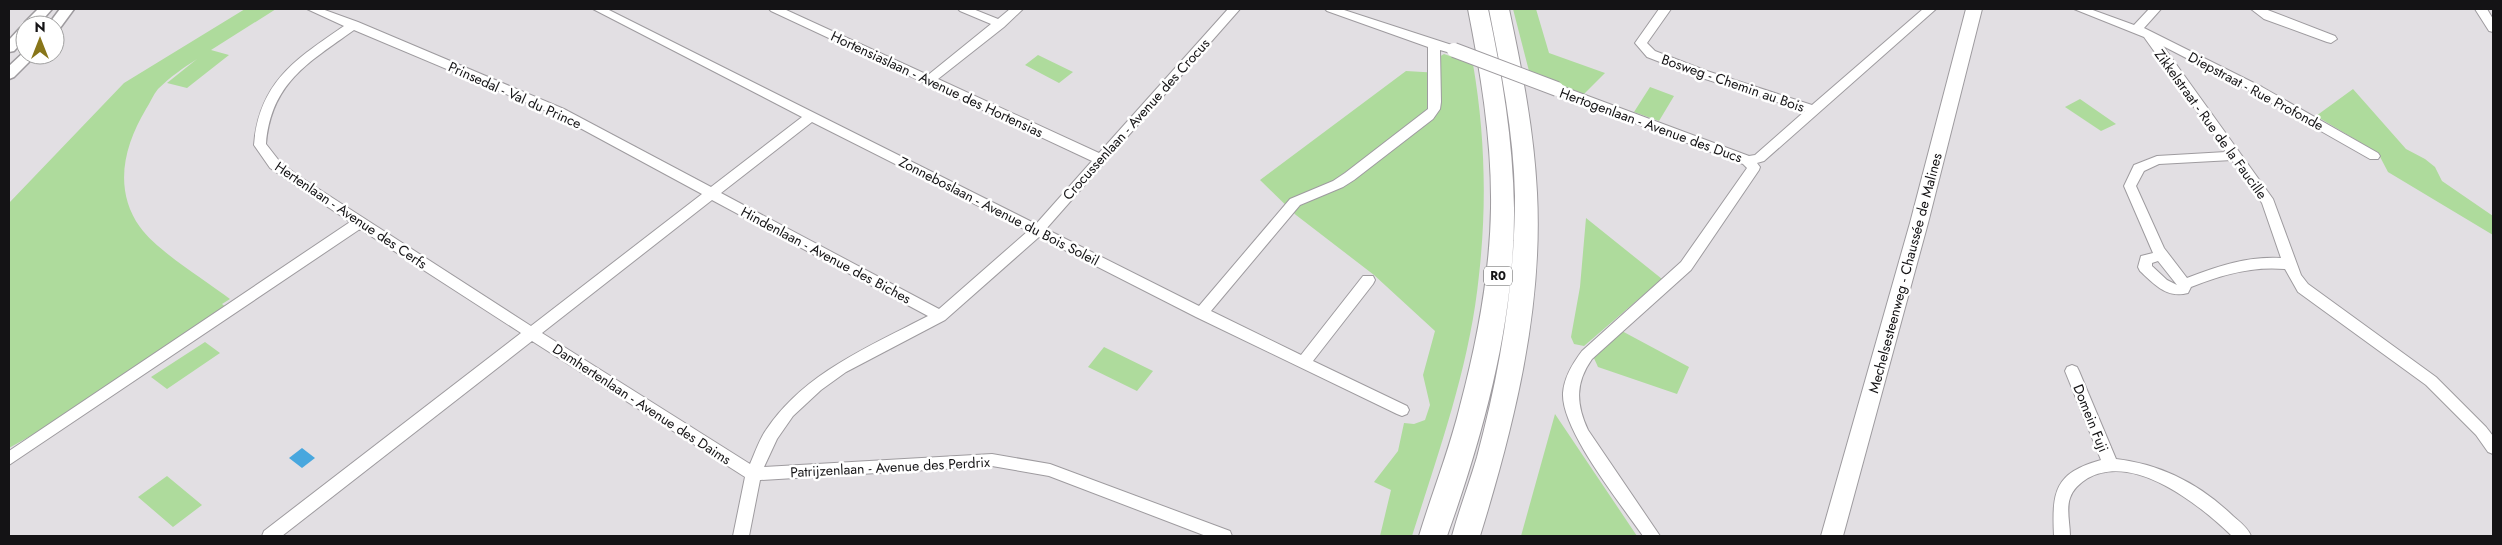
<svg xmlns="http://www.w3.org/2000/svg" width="2502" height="545" viewBox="0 0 2502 545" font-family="Jost,sans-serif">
  <rect width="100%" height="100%" fill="#e2dfe3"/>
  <path fill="#aedb9c" d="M245,9H276L211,50L229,55L187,88L167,83L197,59C183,68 170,77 158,89C153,95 150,103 146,109C124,146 113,189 140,227C157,251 205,280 230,299L222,304L227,308L50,425L9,448V203L124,83Z
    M1513,9H1536L1549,53L1605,73L1583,95L1529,71Z
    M1444,54L1473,64C1485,134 1487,204 1479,275C1470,365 1439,451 1412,536H1380L1391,490L1374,482L1398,451L1404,423L1414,424L1425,420L1430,405L1423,375L1435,331L1374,275L1296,215L1260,180L1406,71L1440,73L1439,57Z
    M1038,55L1073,72L1059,83L1025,65Z
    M1650,87L1674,96L1659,121L1634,112Z
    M2353,89L2406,149L2425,159L2435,167L2442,181L2493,216V235L2388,172L2378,153L2316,116Z
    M2080,99L2116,124L2101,131L2065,107Z
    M1586,218L1662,279L1584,346L1574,344L1571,337L1580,287Z
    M1620,330L1689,367L1677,394L1598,367L1593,356Z
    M205,342L220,353L167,389L151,377Z
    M1104,347L1153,371L1137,391L1088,367Z
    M1555,414L1637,536H1521Z
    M167,476L202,505L173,527L138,497Z"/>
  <path fill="#48a7de" d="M302,448L315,458L302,468L289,458Z"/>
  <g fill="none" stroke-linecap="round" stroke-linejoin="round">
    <g stroke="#9e9b9f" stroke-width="2">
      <path id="minor" d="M307,9H322L358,22L564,109L711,187L802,117L593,9H607L1036,224L1092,161L771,11L769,9H784L928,75L991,24L960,11L958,9H973L998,19L1010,9H1023L1004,27L938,79L1099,153L1228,9H1240L1046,229L1199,306L1290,199L1333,181L1345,173L1428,109V47L1327,11L1325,9H1341L1458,47L1460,50L1454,54L1440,50L1441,102L1440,109L1433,119L1354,180L1343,187L1300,205L1211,311L1301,355L1363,276H1373L1375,280L1373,284L1313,361L1407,406L1409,410L1407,414L1402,416L1397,414L1196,317L1039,237L945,320L846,372L821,390L793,416L777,439L764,467L992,454L1050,464L1230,531L1232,536H1206L1049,476L992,466L760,480L749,536H733L745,477L532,341L282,536H262L264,531L521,333L360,229L9,465V451L350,222L270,168L254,145C259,82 296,59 344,26ZM354,30L556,115L702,194L531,326L297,175L280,162L266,144C271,83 308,63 354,30ZM812,122L1028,231L939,309L721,193ZM712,200L928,316C870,346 804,373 766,430C759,440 755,453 750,464L542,333Z
        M1659,9H1671L1647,43L1655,51L1707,71L1812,105L1923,9H1936L1764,161L1757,163L1760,167L1759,170L1691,270L1592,359C1575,383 1576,404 1588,430L1660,536H1643C1621,504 1561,430 1563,393C1564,377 1573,363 1582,351L1681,262L1747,168L1743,164L1553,92L1551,89L1553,86H1561L1749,156L1755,155L1805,111L1699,77L1647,57L1635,43Z
        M2074,9H2090L2134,25L2149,9H2161L2144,28L2262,87L2378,153L2380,156L2378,159H2370L2254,93L2163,46L2273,199L2301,275L2308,284L2436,377L2486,427L2493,436V454L2488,452L2476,435L2426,385L2298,292L2285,269C2251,266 2222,275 2191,287L2188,293C2167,299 2154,284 2140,271L2138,267L2141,256L2153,253L2124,186L2134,165L2157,156L2226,152L2144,37ZM2232,160L2262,203L2281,258C2248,256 2218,266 2187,278L2164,248L2136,186L2144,171L2159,164ZM2158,261L2177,285L2167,280L2152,266V263Z
        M2251,9H2265L2335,36L2337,39L2331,43L2327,42L2264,19Z
        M2475,9H2487L2493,19V32L2489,31Z
        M2072,365L2077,367L2079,371L2116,459C2161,464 2201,485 2233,516C2240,522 2248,528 2251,536H2232C2201,506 2135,452 2088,478C2080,483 2073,489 2070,498C2066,509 2070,524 2070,536H2054C2052,492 2054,473 2101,460L2065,371L2067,367Z"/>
    </g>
    <g stroke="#9e9b9f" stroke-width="3">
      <path id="tertiary" d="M38,9H52L38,25H25V39L14,51L9,52V40L20,28L24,27L25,22Z
        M60,9H74L60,28L55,29V25H48Z
        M24,52L25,55H36L14,77L9,79V66Z"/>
    </g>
    <g stroke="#9e9b9f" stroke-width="2">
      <path id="secondary" d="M1966,9H1982L1928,223L1843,536H1821L1910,223Z"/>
    </g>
    <g stroke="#9e9b9f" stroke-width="2">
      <path id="motorway" d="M1468,9H1488C1502,75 1513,140 1514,208C1515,319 1484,433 1447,536H1419C1432,493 1449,451 1460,406C1477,342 1490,275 1491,208C1492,141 1481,75 1468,9Z
        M1489,9H1509C1522,70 1534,131 1537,193C1543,309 1514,426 1480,536H1452C1459,510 1469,484 1477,457C1500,372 1515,284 1515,196C1514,133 1501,70 1489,9Z"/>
    </g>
    <use href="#minor" fill="#fff" fill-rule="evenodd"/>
    <use href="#tertiary" fill="#fff" fill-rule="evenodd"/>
    <use href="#secondary" fill="#fff" fill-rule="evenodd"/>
    <use href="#motorway" fill="#fff" fill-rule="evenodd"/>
    <g stroke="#9e9b9f" stroke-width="16" stroke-linecap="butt">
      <path id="minor-bridge" d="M1454,50L1557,89"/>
    </g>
    <use href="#minor-bridge" stroke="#fff" stroke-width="14"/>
  </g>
  <g text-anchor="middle" stroke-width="5" stroke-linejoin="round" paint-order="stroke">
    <rect fill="#fff" stroke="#5a5a5b" stroke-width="1" x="1484" y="266.5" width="28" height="19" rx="4"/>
    <g font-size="12" font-weight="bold" fill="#141315">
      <text x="1498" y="280">R0</text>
    </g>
    <g font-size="14" fill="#141315" stroke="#fff">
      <text transform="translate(1733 83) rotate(19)" y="5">Bosweg - Chemin au Bois</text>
      <text transform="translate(937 84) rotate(25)" y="5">Hortensiaslaan - Avenue des Hortensias</text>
      <text transform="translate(2256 91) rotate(28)" y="5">Diepstraat - Rue Profonde</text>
      <text transform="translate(515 95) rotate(24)" y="5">Prinsedal - Val du Prince</text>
      <text transform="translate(1136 119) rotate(-48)" y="5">Crocussenlaan - Avenue des Crocus</text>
      <text transform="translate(2211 124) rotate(54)" y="5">Zikkelstraat - Rue de la Faucille</text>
      <text transform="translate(1651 125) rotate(20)" y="5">Hertogenlaan - Avenue des Ducs</text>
      <text transform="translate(999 211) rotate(27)" y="5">Zonneboslaan - Avenue du Bois Soleil</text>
      <text transform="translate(351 215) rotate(34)" y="5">Hertenlaan - Avenue des Cerfs</text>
      <text transform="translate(826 255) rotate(28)" y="5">Hindenlaan - Avenue des Biches</text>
      <text transform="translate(1905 273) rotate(-75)" y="5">Mechelsesteenweg - Chaussée de Malines</text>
      <text transform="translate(642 404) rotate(33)" y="5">Damhertenlaan - Avenue des Daims</text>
      <text transform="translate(2091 418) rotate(68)" y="5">Domein Fuji</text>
      <text transform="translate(890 467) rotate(-3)" y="5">Patrijzenlaan - Avenue des Perdrix</text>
    </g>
  </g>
  <rect width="2502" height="545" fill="none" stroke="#141315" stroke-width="20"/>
  <g transform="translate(40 40)"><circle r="24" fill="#ffffff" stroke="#a1a1a1"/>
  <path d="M0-4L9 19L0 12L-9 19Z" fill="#88761a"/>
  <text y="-8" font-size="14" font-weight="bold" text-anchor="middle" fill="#141315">N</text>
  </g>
</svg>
